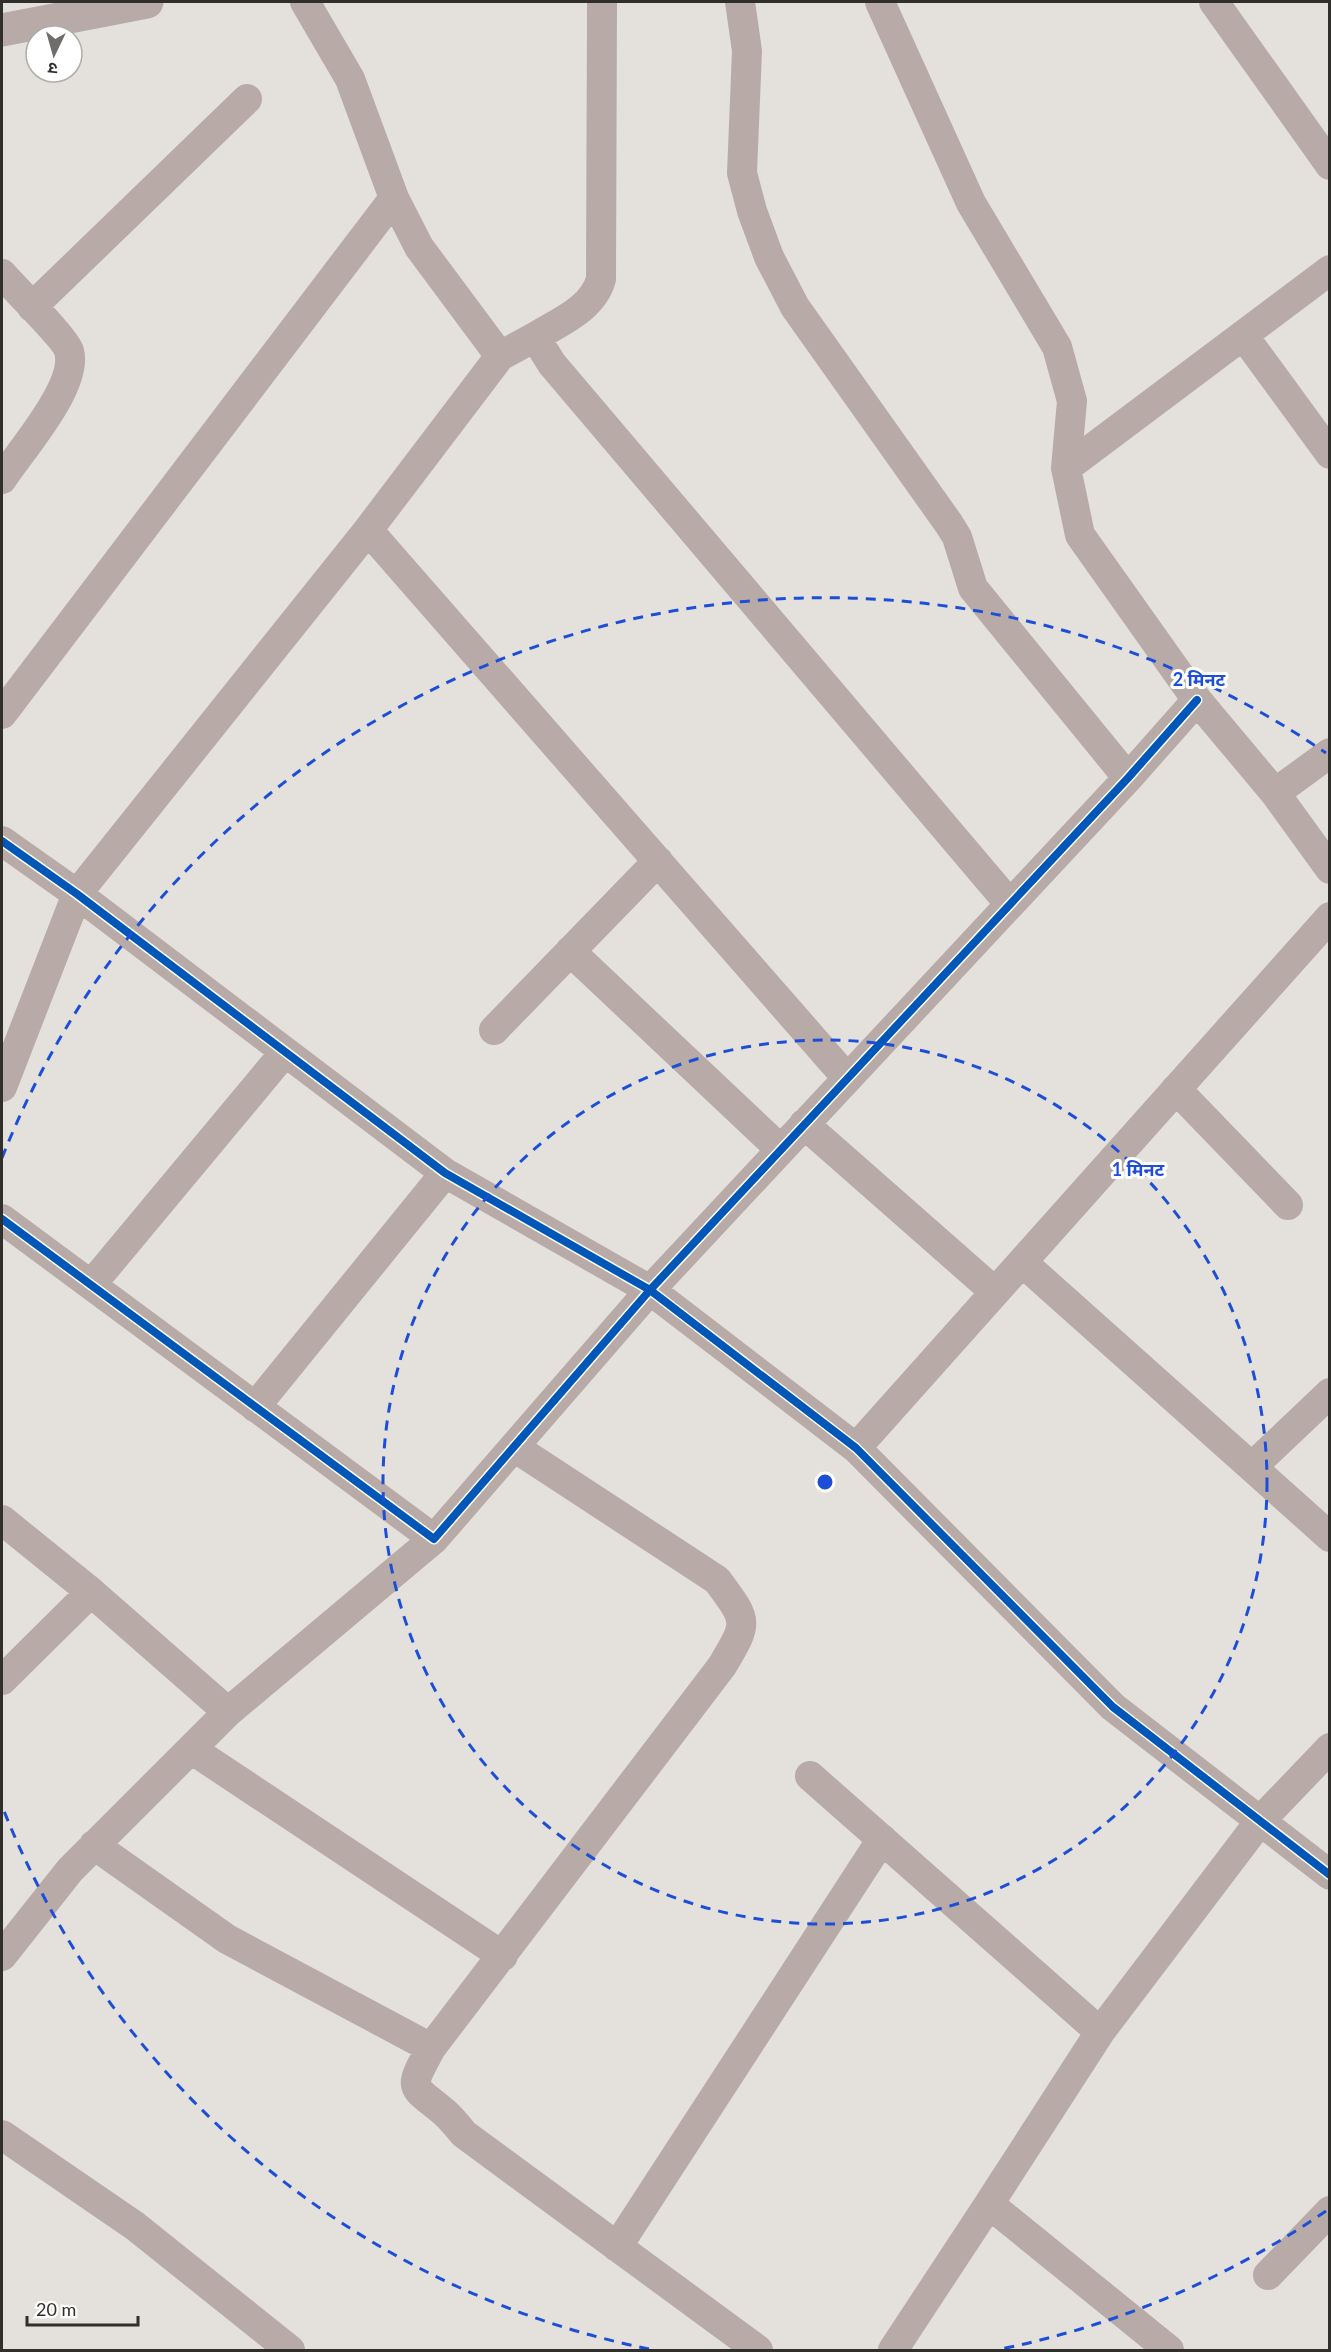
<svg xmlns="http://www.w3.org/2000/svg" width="1331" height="2352" viewBox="0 0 1331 2352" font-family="Lato,'Noto Sans Devanagari',sans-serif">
  <rect width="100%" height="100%" fill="#e4e1dc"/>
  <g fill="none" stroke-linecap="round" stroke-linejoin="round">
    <path stroke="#b8aba7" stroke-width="30" d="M305,2L350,79L394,198L419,247L500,356
      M740,2L747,51L742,173L752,211L769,257L795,307L949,524L957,537L973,588L1128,778
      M880,2L971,203L1057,347L1072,401L1066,468L1080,535L1197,700L1275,793L1330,869
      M1214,2L1330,165
      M2,274C13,287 66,339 69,351C79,385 21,450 2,479
      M32,307L247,99
      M1243,335L1330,454
      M535,337C559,322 593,309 601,279L602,2
      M1066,468L1330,270
      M368,530L500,356L535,337L552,364L1009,903
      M1197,700L1128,778L650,1290L856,1448L1113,1707L1330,1875
      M2,714L394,198
      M1275,793L1330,753
      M2,841L77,894L445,1173L650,1290L434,1539L2,1219
      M570,951L780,1149
      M494,1030L658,861
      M2,1087L77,894L368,530L847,1078
      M1176,1089L1288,1205
      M804,1124L995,1292
      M1022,1262L1330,1537
      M91,1285L285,1052
      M255,1407L445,1173
      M856,1448L1330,917
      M1252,1467L1330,1393
      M2,1520L91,1592L228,1712L434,1539
      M2,1680L91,1592
      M191,1749L503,1956
      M810,1776L1100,2032
      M94,1845L227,1939L431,2048C407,2092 411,2084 445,2113C452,2119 458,2127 464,2134L758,2350
      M2,1956L70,1870L228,1712
      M431,2048L722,1666C749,1621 748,1622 717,1580L514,1447
      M2,2135L135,2226L290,2350
      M617,2247L882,1839
      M1268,2275L1330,2211
      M893,2350L989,2204
      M1169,2350L989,2204L1100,2032L1260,1821L1330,1748"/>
    <path stroke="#b8aba7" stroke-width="33" d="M2,30L147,2"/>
    <g stroke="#fff" stroke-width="11">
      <path id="cycleway" d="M1197,700L1128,778L650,1290L856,1448L1113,1707L1330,1875
        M2,841L77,894L445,1173L650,1290L434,1539L2,1219"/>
    </g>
    <use href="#cycleway" stroke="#0057b8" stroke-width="8"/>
  </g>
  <g fill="none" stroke="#1d4ed8" stroke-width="3" stroke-dasharray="10 8">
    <circle cx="825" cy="1482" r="442"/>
    <path d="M1326 2211A885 885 0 0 1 1001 2349M649 2349A885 885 0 0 1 2 1806M2 1158A885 885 0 0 1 1326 753"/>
  </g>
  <circle cx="825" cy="1482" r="9" fill="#1d4ed8" stroke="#fff" stroke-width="3"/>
  <g font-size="18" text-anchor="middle" font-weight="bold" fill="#1d4ed8" stroke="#fff" stroke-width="6" stroke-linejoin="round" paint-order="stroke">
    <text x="1199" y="686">2 मिनट</text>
    <text x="1138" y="1176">1 मिनट</text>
  </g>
  <rect width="1331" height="2352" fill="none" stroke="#302f2b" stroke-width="6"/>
  <g transform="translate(54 54) rotate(185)"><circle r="28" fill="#ffffff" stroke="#acacaa" stroke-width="1.5"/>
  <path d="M0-4.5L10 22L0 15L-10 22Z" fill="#6f6d69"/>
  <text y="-9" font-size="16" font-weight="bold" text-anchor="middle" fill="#302f2b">उ</text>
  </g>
  <path d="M27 2316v9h111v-9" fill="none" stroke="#302f2b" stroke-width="3"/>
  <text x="36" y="2316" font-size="18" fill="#302f2b" stroke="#ffffff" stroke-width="4.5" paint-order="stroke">20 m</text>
</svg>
